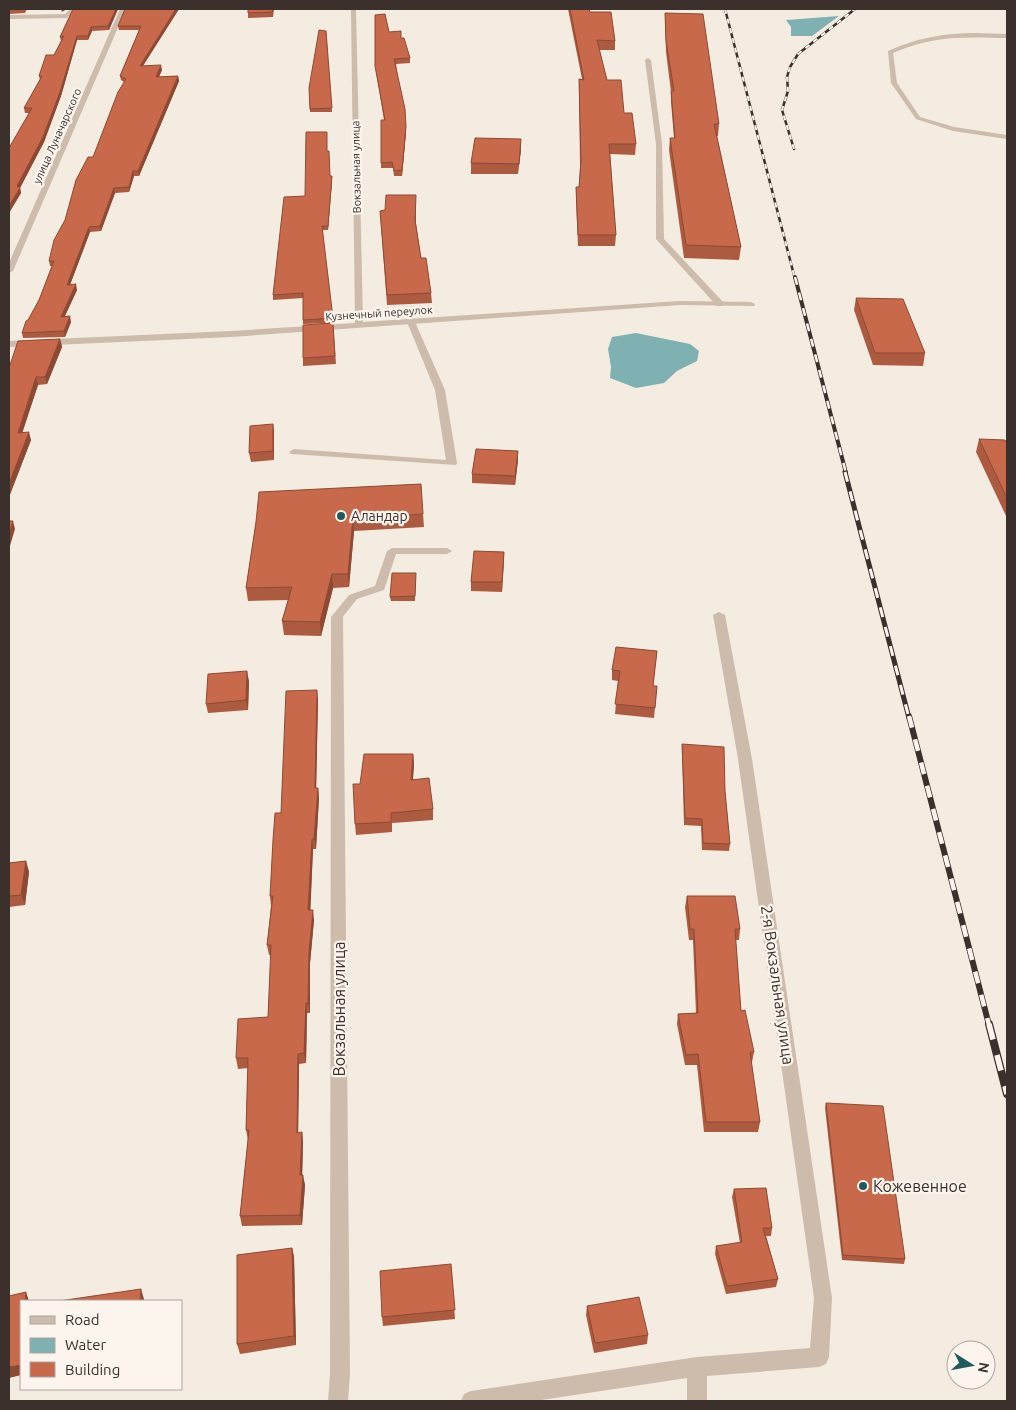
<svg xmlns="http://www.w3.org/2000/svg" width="1016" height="1410" viewBox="0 0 1016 1410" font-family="Ubuntu,sans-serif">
  <rect width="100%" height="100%" fill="#f4ebe1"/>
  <path fill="#7fb0b2" d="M839,16L812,36H791V27L786,20Z
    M636,333L690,344L699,351L697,361L677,371L664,383L636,388L610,378L611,367L608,349L612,337Z"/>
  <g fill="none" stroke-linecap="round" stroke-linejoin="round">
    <path fill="#cdbbac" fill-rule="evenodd" d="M70,9H75L67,18L9,19V15L65,14Z
      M976,33L1007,34V38C965,37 932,35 893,53L897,83L920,117L954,127L1007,135V139L953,131L916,119L891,83L888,51C917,38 944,33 976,33Z
      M648,58L651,60L662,144L664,239L723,302V306H717L656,239V144L645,60Z
      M411,319L415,322L445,390L457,463L456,465L291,454L289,452L294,449L446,460L435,390L407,322Z
      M392,548H447L452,551L447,554H396L384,590L357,599L341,619H333L331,617L349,595L375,586L387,551Z"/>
    <path fill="#cdbbac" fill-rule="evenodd" d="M120,9H126L13,271L9,273V263Z
      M351,9H356L363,322L680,301L751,302L755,304L754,306L680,305L231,337L9,347V341L231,331L355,323Z
      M719,612L725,615L752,759L832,1298L829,1357L826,1364L819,1367L707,1376V1401H687V1378L535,1401H461L464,1394L471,1391L697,1357L810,1348L814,1298L738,759L713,615Z
      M337,614L343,617L350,1374L348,1401H328L330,1374L331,617Z"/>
    <g stroke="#3b302b" stroke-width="2.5">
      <path id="rail-far4" d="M725,9L795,279
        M794,149L782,110L788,91L787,77L790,67L798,54L855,9"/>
    </g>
    <g stroke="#3b302b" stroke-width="4">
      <path id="rail-far3" d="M795,277L846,473"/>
    </g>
    <g stroke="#3b302b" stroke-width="5">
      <path id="rail-far2" d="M845,472L909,718"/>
    </g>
    <g stroke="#3b302b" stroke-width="6">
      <path id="rail-far1" d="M909,716L989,1025"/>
    </g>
    <g stroke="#3b302b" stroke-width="8">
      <path id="rail" d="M989,1024L1007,1094"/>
    </g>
    <use href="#rail-far4" stroke="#fbf5ee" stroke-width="2" stroke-dasharray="5" stroke-linecap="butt"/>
    <use href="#rail-far3" stroke="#fbf5ee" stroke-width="2.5" stroke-dasharray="8" stroke-linecap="butt"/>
    <use href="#rail-far2" stroke="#fbf5ee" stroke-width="3" stroke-dasharray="10" stroke-linecap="butt"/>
    <use href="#rail-far1" stroke="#fbf5ee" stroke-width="4.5" stroke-dasharray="12" stroke-linecap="butt"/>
    <use href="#rail" stroke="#fbf5ee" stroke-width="5.5" stroke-dasharray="16" stroke-linecap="butt"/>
  </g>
  <path fill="#ac5a40" d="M9,9H27L25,13L9,14Z
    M73,9H118L109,30L92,31L88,40H77L61,96L44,142L20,188L21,193L9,213V148L29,113H25L24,108L40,80L39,76L54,55L61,41L60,37Z
    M125,9H179L143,66L162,70L159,77L178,76L179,81L139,176H134L129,192L115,193L101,231L90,232L70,285L77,290L65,316L71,322L65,337L23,338L22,333L39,300L52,266H50L49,261L65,220L93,157L124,82L121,80L120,76L139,30H119L118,26Z
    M248,9H330V10H274L273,17L248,18Z
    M568,9H589L590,12L615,41V50H599L607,80L624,113L636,144L635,155L610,154L616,235L615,246H578L576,198V187H579L580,167L579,89V79H582Z
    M665,13L719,124L718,136H717L741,247L739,260L684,258L669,150L670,138H674L671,102V92L666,52L665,23Z
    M375,15L389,32L401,38L410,58V63L396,64L406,132L402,176H394L393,168H381V163L384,120L376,71Z
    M326,31L332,112H310L309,88Z
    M521,149L518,174H471V163Z
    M327,151L330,176H332V180L328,230H322L333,323L303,324V298L273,300V295L305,196Z
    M416,204V224L421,258L431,293L432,303L387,305L380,211L385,210Z
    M856,298L925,353L923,366L873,365L854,310Z
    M333,323L336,364L303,366V358Z
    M60,339L62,347L47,384L38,385L22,432L31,440L9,497L10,365Z
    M273,424L274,433V460L251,462L249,453Z
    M979,439L1007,444V518L976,452Z
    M518,451V460L515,485L472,483V474Z
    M423,514L424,527L354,531L349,587L333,588L321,636L284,635L282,621L288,600L248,601L246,588L256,522Z
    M504,552L502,592L471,591V582Z
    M416,573L415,601H391L390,597Z
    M657,651L653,686H657L654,718L615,714L618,681L612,680V670Z
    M249,681L248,710L208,713L206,704Z
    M318,699L316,788H318L319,798L316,849H313L310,910L314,920L310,963V1013H307L306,1063L299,1064L298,1133L302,1132L303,1142L302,1175L305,1185L302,1225L242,1226L240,1216L248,1140L246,1130L248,1068L238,1069L236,1058L268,1017L271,955H269L267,945L271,906L270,896L281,813Z
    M682,744L725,791L730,844L729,851L702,850L701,826L684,825L682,751Z
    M413,754L414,764L413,779L433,809V820L392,823V832L356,835L355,824L360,784Z
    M26,861L29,872L25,905L9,907V863Z
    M687,896L740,929L739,940H735L741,1011L754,1052L752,1062H751L760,1122L758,1132H704L697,1065H685L677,1024L678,1014L696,1013L693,940H689L685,907Z
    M826,1103L905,1259L904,1264L842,1260L825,1108Z
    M734,1189L772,1228L771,1236H766L778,1279L776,1287L726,1294L715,1254L716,1246L740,1243L732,1197Z
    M292,1248L294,1257L296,1345L240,1354L237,1344Z
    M451,1264L455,1319L383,1326L382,1317Z
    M587,1306L648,1335L647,1344L594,1353L586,1315Z"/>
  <path fill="#8c4a34" d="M61,9H67L62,12Z
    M116,9H118L109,30L108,26Z
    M176,9H179L140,70V66Z
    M91,27L92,31L88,40V36Z
    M77,36V40L61,96L44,142L20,188L21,193L9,213V206Z
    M161,65L162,70L157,81L156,77Z
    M178,76L179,81L139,176L138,171Z
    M406,126V132L402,176V170Z
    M521,139V149L518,174L519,164Z
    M133,171L134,176L129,192V187Z
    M332,176V180L328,230V226Z
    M114,188L115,193L101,231L100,226Z
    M89,227L90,232L68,290L67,285Z
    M76,284L77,290L62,322L61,317Z
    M70,316L71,322L65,337L64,331Z
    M60,339L62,347L47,384L45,377Z
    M36,377L38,385L20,440L18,433Z
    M273,424L274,433V460L273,451Z
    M29,432L31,440L9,497V484Z
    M518,451V460L515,485V476Z
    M353,518L354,531L349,587L348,574Z
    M13,521L15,529L9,549V534Z
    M504,552V561L502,592V582Z
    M332,574L333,588L321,636L320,622Z
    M247,671L249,681L248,710L246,700Z
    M317,690L318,699L316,798L315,788Z
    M413,754L414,764L412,790L411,780Z
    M318,788L319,798L316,849L314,839Z
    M312,839L313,849L310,920L308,910Z
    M26,861L29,872L25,905L21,895Z
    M313,910L314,920L310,963V1013L308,1003L309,953Z
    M306,1003L307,1013L306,1063L304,1053Z
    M298,1054L299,1064L298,1143L297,1133Z
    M302,1132L303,1142L302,1185L300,1175Z
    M303,1175L305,1185L302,1225L300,1215Z
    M292,1248L294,1257L296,1345L294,1336Z
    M141,1289L144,1299V1301H140Z
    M26,1292L29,1301H25Z
    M21,1365V1375L9,1378V1367Z"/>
  <path fill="#c8694b" stroke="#8c4a34" d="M73,9H116L108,26L91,27L88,36H77L60,92L43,137L17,186L20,188L9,206V148L32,108H24L42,76H39L46,55H54L64,36L60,37Z
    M125,9H176L140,66L161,65L156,77L178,76L138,171H133L129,187L114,188L100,226L89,227L67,285L76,284L61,317L70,316L64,331L22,333L26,321L28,320L39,300L54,261H49L54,240L65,220L76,180L88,157H93L118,92L126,79L120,76L141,26H118Z
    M248,9H273L272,12L248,13Z
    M570,9H589L590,12H611L615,41L597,40L607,80H621L624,113H632L636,144H609L616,235H578L576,187H579L581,162L579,79L584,80Z
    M665,13L703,14L719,124H714L741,247L686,245L670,138H675L671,91H674L666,41Z
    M385,14L389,32L401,31V38H404L410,58L394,59L405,109L406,126L402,170L394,171L392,162L381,163V120H385L375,66V15Z
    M319,30L326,31L332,108L310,109L309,88Z
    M306,132H327V151H329L330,176H332L328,226H322L333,318L303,320V293L273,295L284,197L305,196Z
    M475,138L521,139L519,164L471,163Z
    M386,195H416L415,220L421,258H426L431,293L387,295L380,211L385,210Z
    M856,298L903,299L925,353H875Z
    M333,323L335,356L303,358V325Z
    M60,339L45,377H36L18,433L29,432L9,484V365H10L18,341Z
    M273,424V451L249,453L250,426Z
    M979,439L1005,440L1007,444V498Z
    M476,449L518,451L515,476L472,474Z
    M421,484L423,514L353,518L348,574H332L320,622L282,621L292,587L246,588L256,522L259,492Z
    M9,521H13L9,534Z
    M474,551L504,552L502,582H471Z
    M392,573H416L415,596L390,597Z
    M616,647L657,651L653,686H657L655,708L615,704L620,671L612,670Z
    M247,671L246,700L206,704L208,674Z
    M317,690L315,788H318L314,839H312L308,910H313L309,953L308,1003H306L304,1053L298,1054L297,1133L302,1132L300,1175H303L300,1215L240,1216L249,1130H246L248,1058H236L238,1019L268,1017L271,945H267L273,896H270L273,840L275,813H281L286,691Z
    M682,744L724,747L725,791L730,844L703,843L702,819L685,818Z
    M364,754H413L411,780L429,778L433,809L391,813V822L355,824L353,784H360Z
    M26,861L21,895L9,896V863Z
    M687,896H735L740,929H735L741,1011L745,1010L754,1052H750L760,1122H706L698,1054L686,1055L678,1014L698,1013L694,929H690Z
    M826,1103L883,1106L905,1259L843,1255Z
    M766,1188L772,1228H763L778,1279L727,1286L716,1246L742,1242L734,1189Z
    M292,1248L294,1336L237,1344V1255Z
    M451,1264L455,1310L382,1317L380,1271Z
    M141,1289L140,1301H59Z
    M26,1292L25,1301H21V1365L9,1367V1296Z
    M639,1297L648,1335L595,1343L587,1306Z"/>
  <g fill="#1f5a5e" stroke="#fbf5ee" stroke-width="2">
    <circle cx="341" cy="516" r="5"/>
    <circle cx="863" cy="1186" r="5"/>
  </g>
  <g text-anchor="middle" stroke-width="4.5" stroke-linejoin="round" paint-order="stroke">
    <g font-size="11" fill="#3b302b" stroke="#fbf5ee">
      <text transform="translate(57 136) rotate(-66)" y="4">улица Луначарского</text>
      <text transform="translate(356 167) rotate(-91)" y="4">Вокзальная улица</text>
      <text transform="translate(379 313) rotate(-4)" y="4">Кузнечный переулок</text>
    </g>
    <g font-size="14" fill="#3b302b" stroke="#fbf5ee" text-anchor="start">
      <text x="351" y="521">Аландар</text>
    </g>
    <g font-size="16" fill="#3b302b" stroke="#fbf5ee">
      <text transform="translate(778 985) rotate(82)" y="6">2-я Вокзальная улица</text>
      <text transform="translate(339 1009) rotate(-90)" y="6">Вокзальная улица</text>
    </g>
    <g font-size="16" fill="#3b302b" stroke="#fbf5ee" text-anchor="start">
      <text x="873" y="1192">Кожевенное</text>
    </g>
  </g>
  <rect width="1016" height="1410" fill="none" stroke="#3b302b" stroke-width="20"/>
  <rect x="20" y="1300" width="162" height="90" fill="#fbf5ee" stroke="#aea6a0"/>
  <rect x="30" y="1316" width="25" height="8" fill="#cdbbac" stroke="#aea6a0"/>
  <text x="65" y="1325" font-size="15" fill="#3b302b">Road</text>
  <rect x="30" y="1338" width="25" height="15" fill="#7fb0b2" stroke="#aea6a0"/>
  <text x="65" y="1350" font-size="15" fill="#3b302b">Water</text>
  <rect x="30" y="1362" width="25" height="15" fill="#c8694b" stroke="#aea6a0"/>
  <text x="65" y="1375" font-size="15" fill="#3b302b">Building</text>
  <g transform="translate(971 1365) rotate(101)"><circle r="24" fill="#fbf5ee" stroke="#aea6a0"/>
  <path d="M0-4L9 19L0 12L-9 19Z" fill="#1f5a5e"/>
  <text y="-8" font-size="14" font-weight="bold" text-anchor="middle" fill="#3b302b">N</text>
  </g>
</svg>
